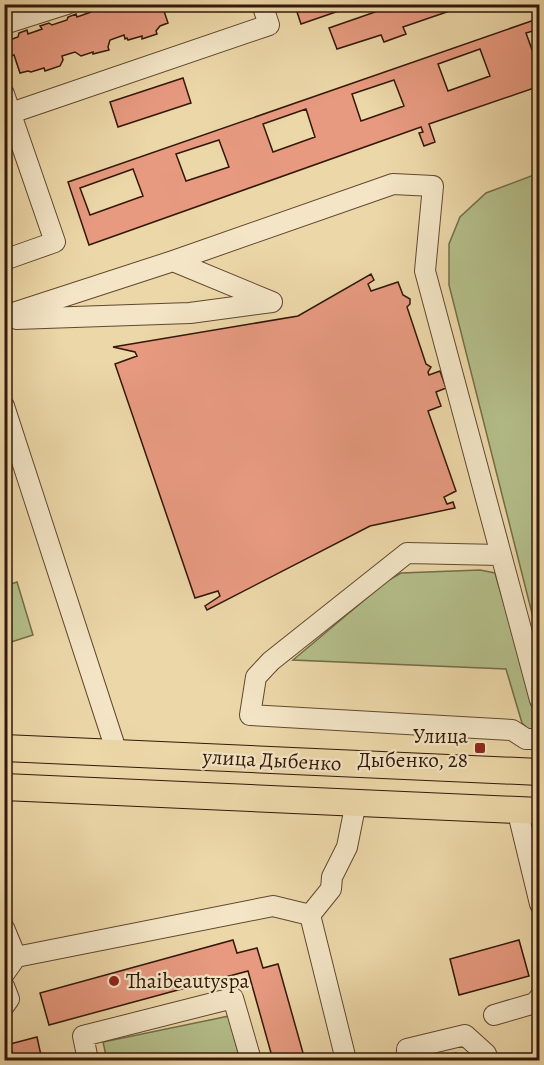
<svg xmlns="http://www.w3.org/2000/svg" width="544" height="1065" viewBox="0 0 544 1065" font-family="Alegreya,serif">
  <rect width="100%" height="100%" fill="#ecd7a8"/>
  <filter id="stains"><feTurbulence type="fractalNoise" baseFrequency=".00333" numOctaves="4"/><feColorMatrix values="0 0 0 0 .2 0 0 0 0 .09 0 0 0 0 .02 0 0 0 .5 -.17"/></filter>
  <radialGradient id="worn" r=".72"><stop offset=".6" stop-color="#630" stop-opacity="0"/><stop offset="1" stop-color="#630" stop-opacity=".3"/></radialGradient>
  <path fill="#b4bf8a" stroke="#746c49" stroke-width="1.5" d="M539,173V641L449,285V244L460,217L486,193Z
    M480,570L495,573L539,726V728L532,733L522,723L506,669L293,660L387,581L401,573Z
    M17,582L33,635L5,644V586Z
    M229,1016L240,1060H107L103,1042Z"/>
  <path fill="#e79a80" stroke="#331808" stroke-width="1.5" fill-rule="evenodd" d="M113,4H165L162,5L168,23L160,26L156,31L157,34L142,39V36L128,40L127,38L125,39L124,35L110,40L108,47L109,50L93,54V52L81,56L75,52L62,56L63,60L60,66L45,71L44,68L31,72L28,71L20,73L14,55L7,57L4,42L18,37L19,33L27,30L28,34L42,29L40,26L49,23L52,25L67,20L68,17L76,14L77,17L91,12L90,10L97,7L100,9Z
    M301,4H359L301,24L295,6Z
    M398,4H470L403,27L406,34L384,42L381,35L337,49L329,28Z
    M540,18V29L526,33L540,72V86L429,124L435,142L424,146L419,133L423,132L421,127L89,245L68,182ZM480,49L490,76L448,91L438,64ZM394,80L404,106L361,121L352,94ZM306,109L315,137L273,152L263,124ZM219,140L229,167L186,181L176,154ZM133,169L143,196L90,215L80,188Z
    M183,78L191,103L118,127L110,102Z
    M5,155L10,170L7,171L10,178L7,179L10,197L4,198Z
    M371,274L374,280L368,284L371,291L398,282L403,295L410,299V304L407,307L426,364L431,367L428,372L429,375L440,371L446,388L436,392L441,406L428,411L456,491L444,497L447,504L453,502L455,508L370,526L207,610L205,606L220,596L218,591L195,598L115,364L137,356L135,352L113,347L298,316Z
    M233,940L237,953L257,948L263,968L278,964L305,1060H273L248,971L49,1025L40,993Z
    M519,940L529,976L459,995L450,959Z
    M37,1037L42,1060H14L10,1044Z
    M456,1053L458,1060H431L430,1058Z"/>
  <g fill="none" stroke-linecap="round" stroke-linejoin="round">
    <g stroke="#614830" stroke-width="22">
      <path id="minor" d="M4,24L67,4
        M4,94L55,242L4,260
        M11,113L269,25L262,4
        M4,316L173,261L393,184L433,186L425,271L540,700
        M16,319L190,313L272,302L173,261
        M4,406L117,753
        M500,555L407,553L271,661L256,677L250,715L512,730L526,739H540
        M517,809L540,904
        M310,915L346,1060
        M4,928L16,957
        M4,974L16,957L273,906L310,915L331,889L332,877L347,847L356,802
        M4,986L9,999L4,1006
        M494,1015L535,1003L540,997
        M88,1060L83,1036L233,998L251,1060
        M407,1060V1049L465,1035L486,1054L488,1060"/>
    </g>
    <g stroke="#331808" stroke-width="28">
      <path id="major" d="M4,748L540,772
        M4,787L540,811"/>
    </g>
    <use href="#minor" stroke="#f3e5c6" stroke-width="20"/>
    <use href="#major" stroke="#ecd7a8" stroke-width="26"/>
  </g>
  <g fill="#8f2418" stroke="#f3e5c6" stroke-width="2">
    <rect x="474" y="742" width="12" height="12" rx="3"/>
    <circle cx="114" cy="981" r="6"/>
  </g>
  <g text-anchor="middle" stroke-width="4.5" stroke-linejoin="round" paint-order="stroke">
    <g font-size="21" fill="#331808" stroke="#f3e5c6" text-anchor="end">
      <text x="468" y="743">Улица<tspan x="468" dy="24">Дыбенко, 28</tspan></text>
      <text x="126" y="988" text-anchor="start">Thaibeautyspa</text>
    </g>
    <g font-size="21" fill="#331808" stroke="#f3e5c6">
      <text transform="translate(272 760) rotate(3)" y="7">улица Дыбенко</text>
    </g>
  </g>
  <rect width="544" height="1065" fill="none" stroke="#ecd7a8" stroke-width="24"/>
  <rect x="6" y="6" width="532" height="1053" fill="none" stroke="#331808" stroke-width="3"/>
  <rect x="12" y="12" width="520" height="1041" fill="none" stroke="#331808" stroke-width="1.5"/>
  <rect width="100%" height="100%" filter="url(#stains)"/>
  <rect width="100%" height="100%" fill="url(#worn)"/>
</svg>
